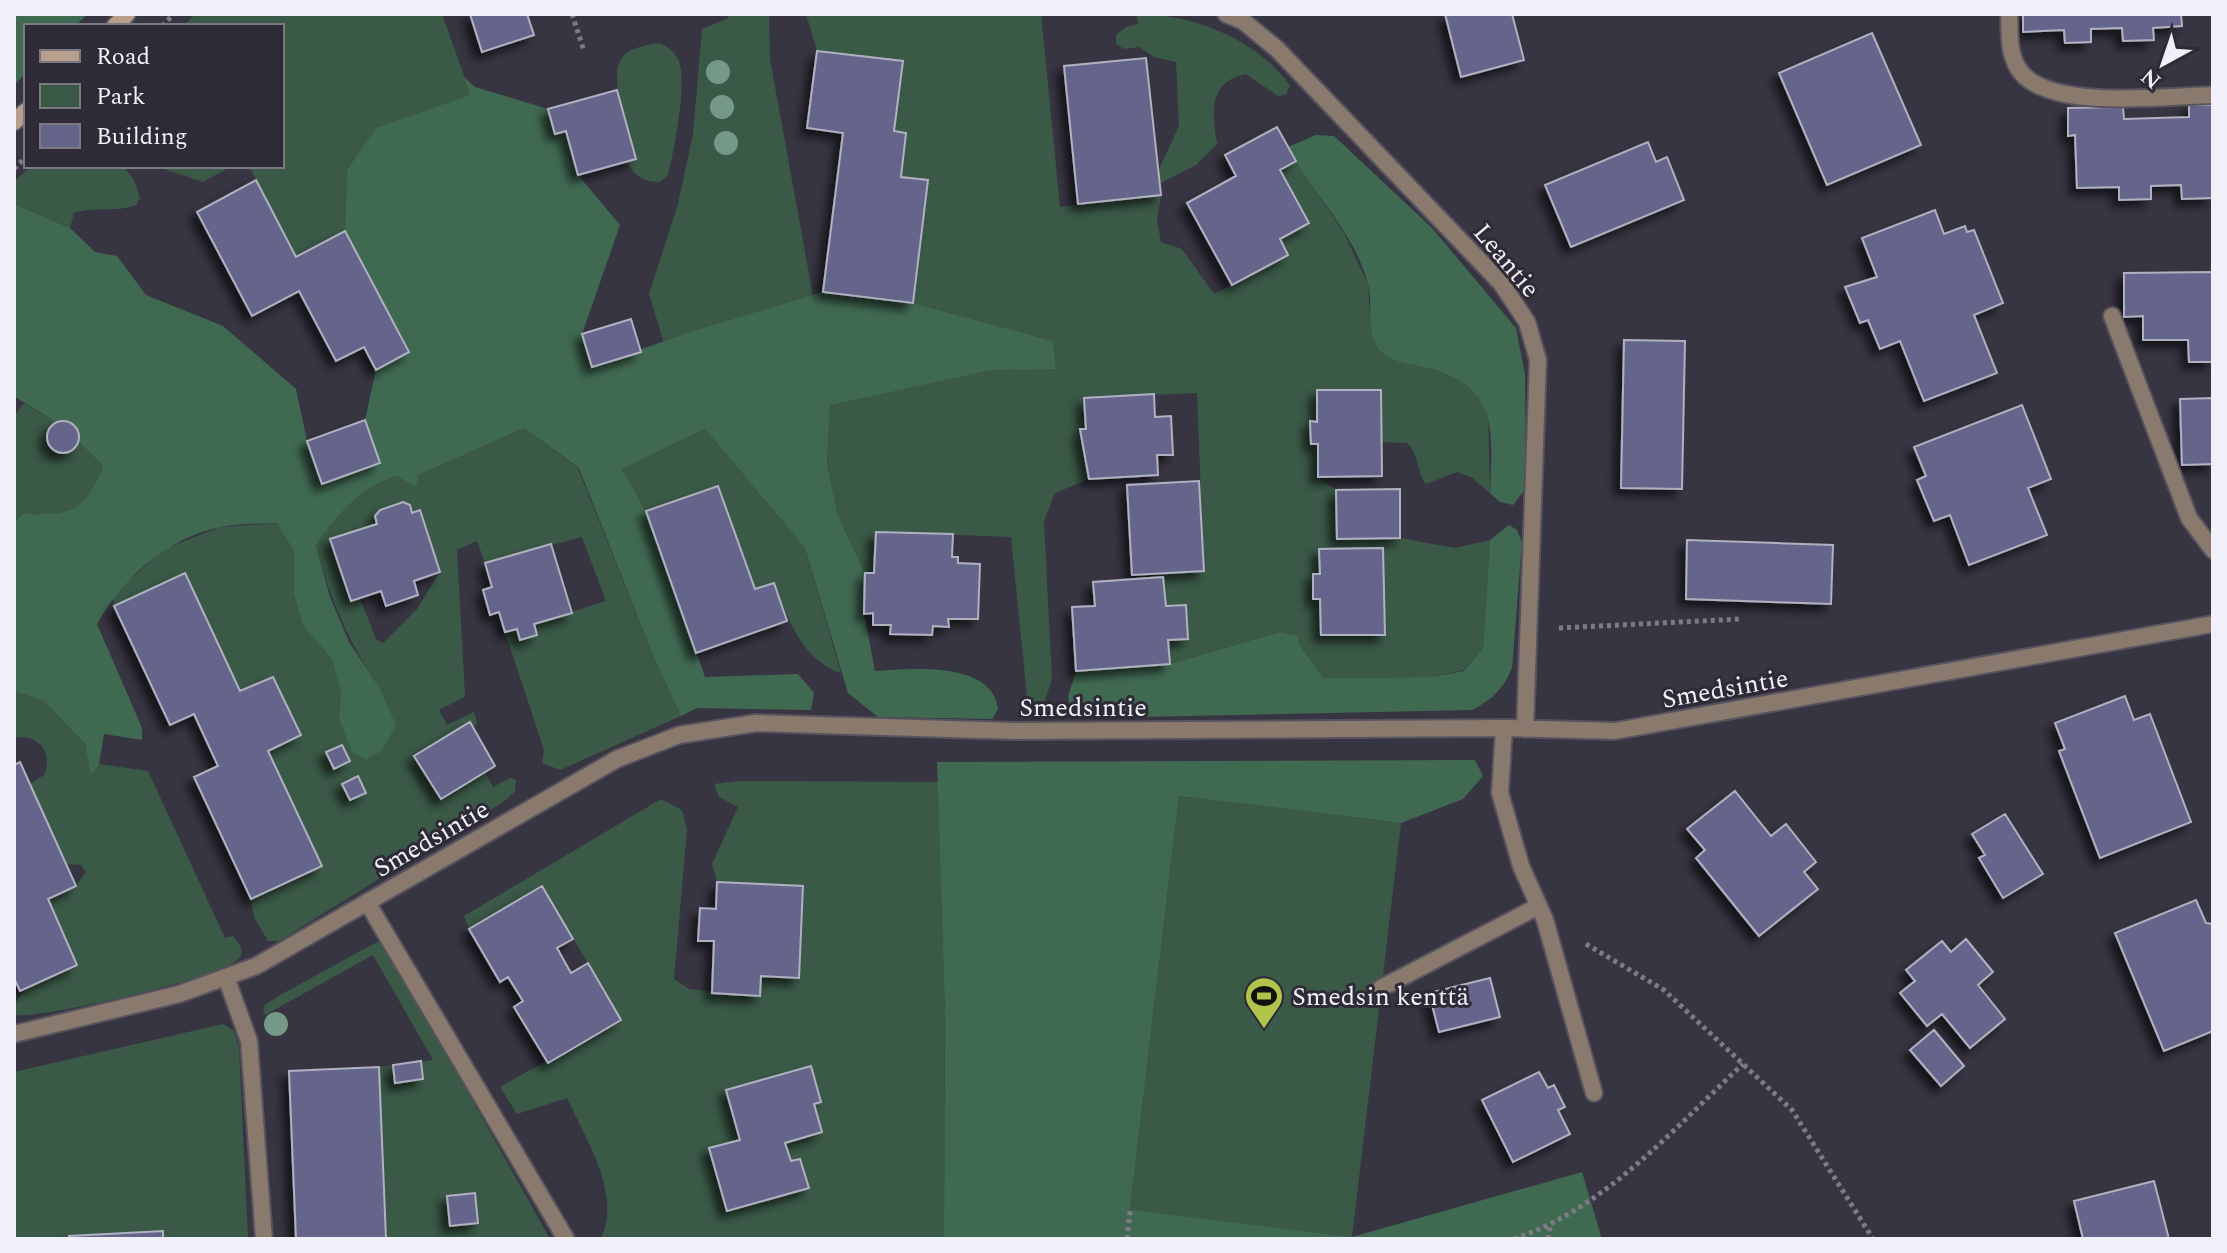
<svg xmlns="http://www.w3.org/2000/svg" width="2227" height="1253" viewBox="0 0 2227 1253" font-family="Spectral,serif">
  <defs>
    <filter id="shadow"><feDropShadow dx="-7" dy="7" stdDeviation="4" flood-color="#0009"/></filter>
  </defs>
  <rect width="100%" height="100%" fill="#383542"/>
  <path fill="#3a5947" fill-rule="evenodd" d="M195,14H442L471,95L376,129L347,170L345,231L296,257L249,166H282V26H183Z
    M730,14H769L770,59L813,296L664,343L649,294L678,204L693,134L702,29L728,18Z
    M806,14H1041L1060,207L1161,195L1157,220L1161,242L1182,249L1214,294L1288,255L1280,239L1309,223L1280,170L1296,161L1344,233L1368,284L1371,332L1430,369L1459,378L1479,395L1488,410L1490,493L1471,477L1457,472L1426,484C1416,471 1420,456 1407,443L1381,442L1380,390L1317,391V422H1310L1311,443L1318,444V477L1336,490L1337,539L1400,538L1455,548L1490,540L1483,648L1464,670L1433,677L1323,678L1299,644L1280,632L1170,664L1168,640L1188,639L1166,606L1163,573L1204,571L1197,393L1084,398L1086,429L1080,430L1089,479L1055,493L1044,521L1052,679L1043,707L1037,710L1028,706L1011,537L876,532L874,573H865L838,516L827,463L830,404L992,370L1056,368L1053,341L913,303L928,180L901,177L894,131L903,61L817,51Z
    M1136,14C1193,14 1257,39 1290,86L1286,94L1278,96L1246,74C1208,82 1212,112 1217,144L1196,165L1159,184L1158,171L1179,126L1176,62L1154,57L1139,47L1124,49L1116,44V35L1126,27L1138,24Z
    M659,43C668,47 674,51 678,59C688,80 674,151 668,175L660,182C645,183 634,176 627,162L636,159C630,136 605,74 624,55C633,47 648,45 659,43Z
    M31,166H123L134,180L140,198L136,205C115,213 96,206 74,213L70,228L14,204V182Z
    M155,166H232L203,182Z
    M24,403L64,427L103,466C84,512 73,515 23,514L14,522V416Z
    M524,428L578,468L654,658L681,716L560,770L542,763L544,750L505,632L517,629L520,640L536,635L534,624L606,601L582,537L485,563L477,541L457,550L465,697L439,710L447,725L474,712L477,723L473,728L469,722L415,756L485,772L493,787L510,778L516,780L515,791L506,800L279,941H268L254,917L251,899L322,866L268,751L300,734L273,677L240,691L185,574L114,606L113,595L164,549L220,527L278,523L294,551V594L303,626L332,659L342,692L339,718L379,687C347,639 331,601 316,545C338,514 360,487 397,476L416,486L419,475ZM403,502L410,505L412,513L420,511L440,572L417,609L383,643L376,639L360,598L350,601L330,540L377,524L375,516L380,510Z
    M705,429L805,548L841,673C804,662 786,617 774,583L755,589L718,486L646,511L622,469Z
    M14,691L44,701L85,744L91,775L99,764L148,771L225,938L233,936C238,941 245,950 240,957C230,976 38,1020 14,1015C14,983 52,977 77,965L48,899L76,886L86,872L81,865L66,864L30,784L44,775C54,752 38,733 14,738Z
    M739,781L938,782L945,1012L944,1239H601C622,1193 586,1140 567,1098L517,1114L500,1087L621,1019L542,886L469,929L464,916L661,799L682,810L687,829L674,979L689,989L759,996L761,976L799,978L803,887L717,882L712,864L738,807L719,797L714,784Z
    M1179,796L1401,823L1352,1237L1130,1211Z
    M379,941L384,942L550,1239H386L379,1067L433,1060L373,955L265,1015L263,1011L265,1005L280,995Z
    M223,1024L234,1031L239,1046L248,1239H14V1072Z"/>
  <path fill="#406952" d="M14,14H88L75,26H26V73L14,85Z
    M464,77L475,87L548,109L555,133L566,131L578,175L620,225L582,334L592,366L694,331L823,292L913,303L1053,341L1056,369L992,370L830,405L827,463L838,516L865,573L864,614L875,671C910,669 992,660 998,709L992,719L878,717L848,693L805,548L705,429L622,469L646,511L705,677L798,674L814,693L811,710L697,708L681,716L654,658L579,468L524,428L419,475L416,487L397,476C360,487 338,514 316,545L330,597L349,642L379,687L396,725L382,751L366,759L352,752L339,718L341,692L332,659L303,626L294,594V551L277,523C259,524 239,523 221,527C168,537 123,578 97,624L142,728V740L104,734L99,764L91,776L85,744L44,701L14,691V522L23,514C73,515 84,512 103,466L64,427L14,396V204L70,228L95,252L117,256L146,295L223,326L296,389L307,441L323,484L380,463L365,420L376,370L409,352L345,231L347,170L376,128L470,95Z
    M1316,135L1334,136L1432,228L1516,328L1525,374L1526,488L1513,505L1500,502L1490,493C1493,427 1498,384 1423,367C1407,363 1390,362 1379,349C1364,331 1374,304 1368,284C1355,233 1312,193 1288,147Z
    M1509,525L1517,530L1522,542L1512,668C1503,689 1493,699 1472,710L1090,718L1070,707L1068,697L1076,671L1170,664L1280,632L1298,636L1299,644L1323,678L1432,677L1464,671L1483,648L1490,540Z
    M1475,760L1483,776L1463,799L1401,823L1179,796L1130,1210L1352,1237L1582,1172L1602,1239H944L945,1012L937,762Z"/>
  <path fill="#65658b" stroke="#b0b1c0" stroke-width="2" filter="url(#shadow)" d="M470,14H527L534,35L482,52Z
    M1445,14H1512L1524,60L1461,77Z
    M2023,14H2181L2182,26L2153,28L2154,40L2123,41L2122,28L2091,29V42L2065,43L2064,30L2023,32Z
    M1872,33L1921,145L1827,185L1779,73Z
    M817,51L903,61L894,131L906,133L901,177L928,180L913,303L823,292L843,133L807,128Z
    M1146,58L1161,195L1078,204L1064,66Z
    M617,90L636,159L578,175L566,131L555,134L548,109Z
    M2189,105H2213V198L2182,199L2181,185L2151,186V199L2119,200V187L2077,188L2075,135L2068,136V108L2123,107L2124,119L2189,117Z
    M1277,127L1296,161L1280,170L1309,223L1280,239L1288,255L1232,285L1187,203L1236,176L1225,155Z
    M1648,142L1656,162L1667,157L1684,200L1571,247L1545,185Z
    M256,180L296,257L345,231L409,352L376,370L364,347L336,361L299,291L252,316L197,212Z
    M1935,210L1944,234L1965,226L1967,232L1974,230L2003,303L1974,315L1997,373L1924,401L1900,341L1880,349L1868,320L1860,323L1845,287L1877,277L1862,238Z
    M2213,272V362H2189L2188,340H2143V316L2124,317V273Z
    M631,319L641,352L592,367L582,334Z
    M1624,340L1685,341L1682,489L1621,488Z
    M1317,390H1381L1382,476L1318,477V444H1311L1310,421L1317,422Z
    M1154,394L1155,417L1171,416L1173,455H1157L1158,475L1089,479L1080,429H1086L1084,398Z
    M2213,398V470V464L2182,465L2180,399Z
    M2022,405L2051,479L2028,488L2047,535L1969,565L1950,515L1934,521L1917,480L1926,476L1914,447Z
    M365,420L380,463L322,484L307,441Z
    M47 437a16 16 0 1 1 32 0a16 16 0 1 1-32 0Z
    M1199,481L1204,571L1132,575L1127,485Z
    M718,486L755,589L774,583L787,621L696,653L646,511Z
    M1400,489V538L1337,539L1336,490Z
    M403,502L410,505L412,513L420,510L440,572L414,581L418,595L386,606L381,591L351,601L330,539L377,524L375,516L380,510Z
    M876,532L953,534L952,557H958V563L980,564L978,619H948L949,627L933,626L932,635L890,634L891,625H873V613L864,614L865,573H874Z
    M1687,540L1833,545L1831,604L1686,599Z
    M551,544L572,613L534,624L537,635L520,640L517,629L505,632L499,612L490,615L483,590L492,587L485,563Z
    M1383,548L1385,635H1321L1320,599H1313V574H1320L1319,549Z
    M185,573L240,691L273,677L301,735L268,751L322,866L251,899L194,777L218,766L194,714L170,725L114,606Z
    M1163,577L1166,606L1186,605L1188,639L1168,640L1170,664L1076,671L1072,607L1095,606L1093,582Z
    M2125,696L2134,720L2150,714L2191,822L2100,858L2059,751L2065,749L2055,723Z
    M470,722L495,766L441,799L414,756Z
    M342,745L350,761L334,769L326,752Z
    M20,762L76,886L48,899L77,965L20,991L14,978V765Z
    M358,776L366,793L350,800L342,784Z
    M1735,791L1771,836L1786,824L1816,862L1804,872L1818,889L1759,936L1696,858L1705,850L1687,829Z
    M2005,814L2043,874L2003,898L1979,858L1985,855L1972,834Z
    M717,882L803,886L799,978L761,976L760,996L712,993L714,941H698L700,908L716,909Z
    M542,886L573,939L557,948L571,973L588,963L621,1020L548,1063L514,1007L523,1001L508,977L500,982L469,929Z
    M2196,900L2206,923L2213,924V1031L2164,1051L2115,933Z
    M1966,939L1993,972L1978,985L2005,1019L1970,1048L1942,1014L1927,1026L1900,993L1915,981L1906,970L1942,941L1951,952Z
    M1490,978L1500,1017L1439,1032L1429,993Z
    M1934,1030L1964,1066L1941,1086L1910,1050Z
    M421,1061L423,1079L395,1083L393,1065Z
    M811,1066L821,1102L814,1104L822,1132L785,1143L791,1161L800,1159L809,1188L727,1211L709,1148L740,1140L726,1090Z
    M379,1067L386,1239H296L289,1071Z
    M1539,1072L1548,1088L1554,1085L1565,1107L1558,1110L1570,1134L1513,1162L1482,1100Z
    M2154,1181L2169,1239H2083L2074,1201Z
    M475,1193L478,1223L450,1226L447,1196Z
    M163,1231V1239H69V1236Z"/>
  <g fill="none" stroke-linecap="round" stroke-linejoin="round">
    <g stroke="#56535f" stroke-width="20">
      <path id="lane" d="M2009,14C2010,32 2008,52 2018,68C2043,112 2168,96 2213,95
        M2112,316L2189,518L2213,550
        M1504,728L1500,793L1521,866L1545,920L1594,1093
        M367,902L566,1239
        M226,977L249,1041L264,1239
        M1381,988L1539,906"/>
    </g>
    <g stroke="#56535f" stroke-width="20">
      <path id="street" d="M1226,14L1243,21L1277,49L1501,283L1527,322L1538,360L1525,729
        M14,1034L179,994L256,966L617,759L679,735L756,723L1014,731L1504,728L1615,731L2213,624"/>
    </g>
    <g stroke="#56535f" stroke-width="20">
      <path id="secondary" d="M115,26L127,14
        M14,122L26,111"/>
    </g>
    <path stroke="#7d7b86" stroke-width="5" stroke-dasharray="4 4" stroke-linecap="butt" d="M572,14L584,51
      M162,26L174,14
      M14,169L26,157
      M1559,628L1741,619
      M1586,944L1664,990L1792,1110L1873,1239
      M1127,1239L1130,1211
      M1514,1239C1606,1208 1673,1129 1743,1064
      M1548,1239L1550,1227"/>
    <use href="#lane" stroke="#897a6d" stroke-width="16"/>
    <use href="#street" stroke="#897a6d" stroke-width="16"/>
    <use href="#secondary" stroke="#b79f8b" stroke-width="16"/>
  </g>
  <g fill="#749989">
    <circle cx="718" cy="72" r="12"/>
    <circle cx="722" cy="107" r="12"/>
    <circle cx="726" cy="143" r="12"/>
    <circle cx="276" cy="1024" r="12"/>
  </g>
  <defs>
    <g id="stadium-pin" transform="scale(2)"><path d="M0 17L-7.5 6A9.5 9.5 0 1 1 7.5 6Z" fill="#b2c34c" stroke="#2e2b37"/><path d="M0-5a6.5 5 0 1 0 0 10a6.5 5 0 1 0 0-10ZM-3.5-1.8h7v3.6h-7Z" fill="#111"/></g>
  </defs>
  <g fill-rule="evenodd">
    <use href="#stadium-pin" x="1264" y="996"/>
  </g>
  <g text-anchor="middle" stroke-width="6" stroke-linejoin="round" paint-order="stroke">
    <g font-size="26" fill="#f1eff7" stroke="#2e2b37">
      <text transform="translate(1507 260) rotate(50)" y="9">Leantie</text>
      <text transform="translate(1725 688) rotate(-10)" y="9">Smedsintie</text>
      <text x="1083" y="716">Smedsintie</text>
      <text transform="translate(431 838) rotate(-30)" y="9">Smedsintie</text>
    </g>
    <g font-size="26" fill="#f1eff7" stroke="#2e2b37" text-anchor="start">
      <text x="1292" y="1005">Smedsin kenttä</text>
    </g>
  </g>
  <rect width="2227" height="1253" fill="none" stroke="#f1eff7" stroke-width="32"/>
  <rect x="24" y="24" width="260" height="144" fill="#2e2b37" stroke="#7c7984" stroke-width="2"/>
  <rect x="40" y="50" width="40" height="12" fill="#b79f8b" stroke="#7c7984" stroke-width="2"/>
  <text x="96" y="64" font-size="24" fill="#f1eff7">Road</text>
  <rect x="40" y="84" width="40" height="24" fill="#3a5947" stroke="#7c7984" stroke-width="2"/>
  <text x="96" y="104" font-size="24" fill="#f1eff7">Park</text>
  <rect x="40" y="124" width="40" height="24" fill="#65658b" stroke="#7c7984" stroke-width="2"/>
  <text x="96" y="144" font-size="24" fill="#f1eff7">Building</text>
  <g transform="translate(2163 64) rotate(220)" stroke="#2e2b37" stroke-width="6" paint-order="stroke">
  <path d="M0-6L14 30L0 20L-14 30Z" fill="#f1eff7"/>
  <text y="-12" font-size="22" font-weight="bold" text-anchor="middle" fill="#f1eff7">N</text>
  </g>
</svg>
